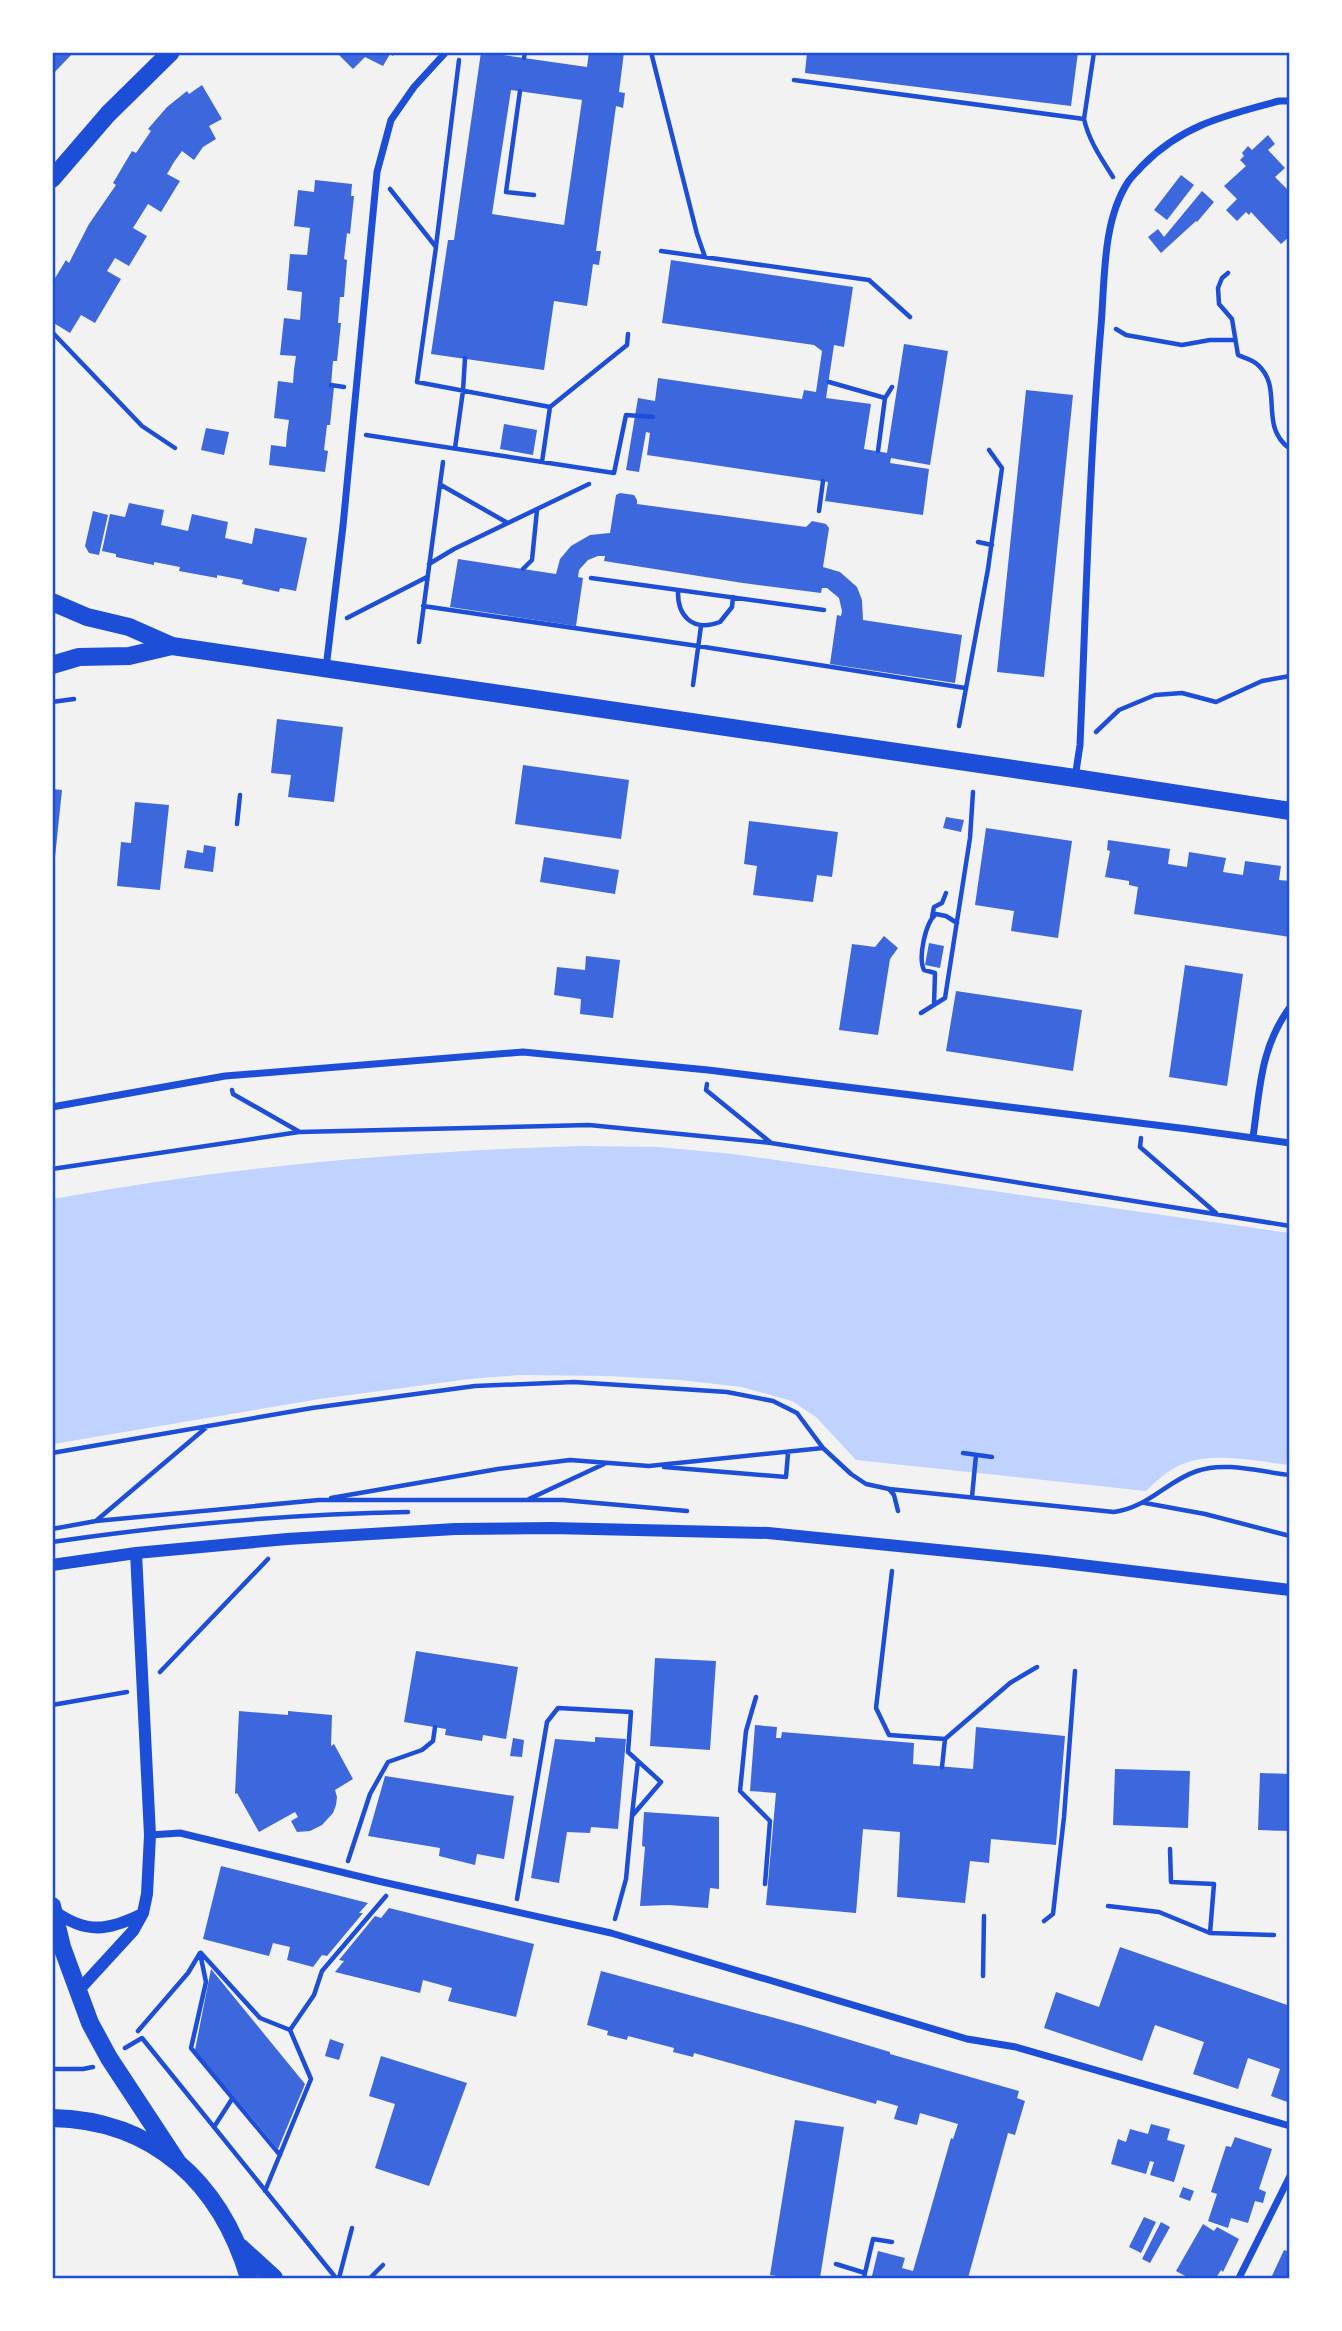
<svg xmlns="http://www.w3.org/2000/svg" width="1342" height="2331" viewBox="0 0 1342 2331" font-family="Mulish,sans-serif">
  <rect width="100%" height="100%" fill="#f2f2f2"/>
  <path fill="#bfd3fe" d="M582,1146L658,1147L733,1154L1289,1233V1465C1254,1461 1209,1450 1176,1467C1165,1473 1155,1482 1146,1491L856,1460L816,1417L792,1401L742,1387L680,1380L609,1376L519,1375L469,1379L320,1399L53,1444V1199C227,1167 404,1151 582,1146Z"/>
  <path fill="#3d67dc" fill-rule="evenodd" d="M52,52H74L52,75Z
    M336,52H395L393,56L390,54L383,66L365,57L353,69Z
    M481,52L587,67L589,52H624L619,92L625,93L623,108L616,106L596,251H601L599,265L593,264L587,306L554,301L544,370L431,354L448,240H454ZM511,90L582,100L564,225L492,214Z
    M807,52H1078L1071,106L805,73Z
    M202,85L222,119L209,126L216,139L203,147L194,160L182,151L174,162L167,174L180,181L161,212L148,204L133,228L147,236L129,266L115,258L107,271L121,279L95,323L81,315L70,333L52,322V283L66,260L69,263L89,224L116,185L113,183L132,151L136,153L151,131L148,129L167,107L187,91L189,94Z
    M1268,135L1275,144L1268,150L1285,168L1275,177L1290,192V236L1281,244L1251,212L1249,215L1246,212L1237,221L1226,210L1237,199L1224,186L1246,166L1240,160L1244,156L1242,153L1248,146L1252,150Z
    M1181,175L1194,185L1167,220L1154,210Z
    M315,180L352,184L351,196H354L350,234L347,233L344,259L347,260L344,297H340L338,323H341L337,361H333L331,385L334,387L330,425H327L324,450L328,451L325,472L269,465L271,445L286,447L287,434L289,420L274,418L278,381L293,383L294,370L296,356L280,355L284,318L300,320L302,292L287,290L290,254L307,255L310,228L294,226L298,190L314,192Z
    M1202,191L1214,202L1197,222L1196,221L1161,253L1148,237L1158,229L1164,237Z
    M671,260L853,287L844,347L834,345L826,398L871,404L864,449L887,453L904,344L948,351L930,465L891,458L890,463L929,469L923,515L825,501L828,482L647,455L650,433L646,432L639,472L626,470L638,398L655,401L658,378L802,399L804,390L816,392L822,351L814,345L662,323Z
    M1026,390L1073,395L1044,677L997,672Z
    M504,424L537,430L533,455L500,449Z
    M206,428L229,432L224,455L201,450Z
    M620,493L634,495L637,500V504L806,527L812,521L826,524L829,528L823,567L840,572L857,587L862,600L863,620L962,635L955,683L830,664L837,615L841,616L842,611L839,598L827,588H822L821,593L743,583L604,561L605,556H598L588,560L579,570L578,577L583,578L576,626L450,607L458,559L556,574L560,559L571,546L590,535L610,533L616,495Z
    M129,503L164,510L161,525L188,531L192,514L228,522L225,538L252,544L255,528L307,538L296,591L280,588L279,592L242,584L243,580L217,575V578L179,571L180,567L154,562V565L116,557V554L102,551L110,514L125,517Z
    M93,511L108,515L99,555L89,553L85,546Z
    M277,719L343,727L334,802L288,797L291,775L271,773Z
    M523,765L629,780L621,839L515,824Z
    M52,789L62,790L55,857H52Z
    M135,802L169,805L160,890L117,886L121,842L131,843Z
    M946,817L964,820L961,832L943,828Z
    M749,821L838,832L832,877L817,875L813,902L753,895L757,866L744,864Z
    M986,828L1072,841L1058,938L1011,931L1014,911L975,905Z
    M1108,840L1170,849L1168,864L1187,867L1189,852L1226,858L1223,872L1243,875L1245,861L1281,866L1279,880L1290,881V937L1134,914L1138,887L1129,885V881L1105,877L1110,851L1107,850Z
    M204,845L216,847L213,872L184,868L187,850L203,853Z
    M544,857L619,870L615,894L540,882Z
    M884,936L898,948L890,959L878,1035L839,1030L852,944L875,947Z
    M929,943L944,946L940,968L925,965Z
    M586,956L620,960L613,1018L580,1014L581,999L554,995L557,967L585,970Z
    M1185,965L1243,974L1227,1086L1169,1077Z
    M956,991L1082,1010L1073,1071L946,1051Z
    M416,1651L518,1667L506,1739L483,1735L482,1741L445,1735L446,1729L404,1722Z
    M655,1658L716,1661L710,1750L650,1746Z
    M239,1711L288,1715V1711L332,1715L331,1746L334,1744L353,1779L335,1790L337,1797L336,1805L333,1813L322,1825L310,1831L297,1832L291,1821L298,1817L295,1812L259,1832L237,1793L235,1794Z
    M755,1725L777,1727L776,1738H781L782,1732L914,1743L913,1764L973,1769L976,1727L1065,1736L1056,1845L991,1839L989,1863L970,1861L965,1903L897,1897L900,1832L863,1829L856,1913L766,1905L776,1793L750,1791Z
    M595,1737L626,1739L618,1829L591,1827L590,1833L567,1832L559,1883L531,1878L555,1739L595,1742Z
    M513,1738L524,1740L522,1757L510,1756Z
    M1115,1769L1190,1771L1188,1828L1113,1825Z
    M1260,1773L1290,1774V1831L1258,1830Z
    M385,1776L514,1796L504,1859L477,1854L475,1865L439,1856L440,1848L368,1836Z
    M644,1812L719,1817V1889L710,1888L708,1908L669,1905L640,1906L645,1847L642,1846Z
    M221,1866L368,1903L359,1913H363L327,1956L322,1955L313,1967L287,1960L290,1947L273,1943L269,1956L203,1939Z
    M389,1908L534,1944L516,2017L448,2001L452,1988L423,1980L420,1993L335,1972L344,1961L339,1960L375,1916L381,1918Z
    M1120,1947L1290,2006V2103L1271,2096L1280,2069L1248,2058L1238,2089L1193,2074L1204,2042L1155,2025L1142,2061L1044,2028L1056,1992L1099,2007Z
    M211,1969L305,2084L278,2149L195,2050Z
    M601,1971L804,2026L890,2052V2054L1019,2091L1017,2098L1025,2101L1015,2135L1008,2133L968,2278H880L872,2276L878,2251L905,2258L902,2268L913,2271L951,2138L953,2139L958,2124L920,2113L917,2125L894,2119L898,2106L877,2100L876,2104L694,2053L693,2057L673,2052L674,2048L628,2036L627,2040L607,2035L608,2031L587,2025Z
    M330,2039L344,2044L339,2060L325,2056Z
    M381,2056L467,2083L429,2186L375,2168L395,2104L369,2096Z
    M795,2120L844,2127L820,2278H791L770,2275Z
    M1151,2124L1170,2129L1167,2140L1185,2145L1174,2182L1150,2175L1154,2162L1150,2161L1146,2174L1111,2164L1118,2139L1126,2142L1130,2129L1148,2134Z
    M1235,2137L1272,2149L1259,2189L1266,2192L1263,2203L1255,2201L1248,2223L1231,2218L1228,2228L1208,2221L1217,2194L1211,2192L1226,2146L1231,2147Z
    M1183,2187L1194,2191L1190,2201L1179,2197Z
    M1144,2217L1156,2222L1141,2253L1129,2247Z
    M1161,2222L1170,2227L1150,2263L1142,2259Z
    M1203,2224L1214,2231L1217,2227L1239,2239L1223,2272L1221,2270L1216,2278H1189L1176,2271Z
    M1284,2250L1290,2252V2278H1271Z"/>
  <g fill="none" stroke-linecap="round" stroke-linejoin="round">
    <path stroke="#1d4ed8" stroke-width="4.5" d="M651,52L697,234L705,257
      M524,58L525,52
      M794,80L1084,119L1094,52
      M520,91L506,192L534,195
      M1084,119C1089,141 1101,158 1113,177
      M390,189L436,247L417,382L550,407
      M436,246L459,60
      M661,251L869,280L910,317
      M1228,273L1222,278L1218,288L1219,304L1232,319L1238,355C1244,358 1253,360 1258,365C1284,388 1258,426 1290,449
      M1116,329L1126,335L1182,345L1210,340H1235
      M52,332L142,426L175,448
      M829,382L885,398
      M331,385L344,387
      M366,435L614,473L626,415L653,417
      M455,448L463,391L465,358
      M878,451L885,398L892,387
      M542,462L550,407L627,345L628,334
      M441,485L506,522
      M819,511L823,481
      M978,542L992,545
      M429,564L454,549L589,484
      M523,569L532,560L537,510
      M591,578L824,610
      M678,590C677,617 693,632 720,622L732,607L733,597
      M423,606L698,646L965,688
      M347,618L427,577
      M419,642L443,462
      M693,685L701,626
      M52,702L74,699
      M959,726L988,569L1002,468L989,450
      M1096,732L1119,710L1155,695L1182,693L1216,702L1262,681L1290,676
      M237,824L240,795
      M932,917L934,907L942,903L946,893
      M934,1005L935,973L924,970C918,958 925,923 936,914L946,916L957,923
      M921,1013L945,998L970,838L973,792
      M707,1084L706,1090L770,1142
      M232,1090L233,1094L298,1131
      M1141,1138L1140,1147L1216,1213
      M52,1169L299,1132L589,1125L771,1143L1290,1226
      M52,1453L312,1408L475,1386L574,1382L727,1392L773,1401L797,1413L823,1448L851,1474L866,1484L889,1489L1114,1512C1147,1508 1167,1481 1197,1471C1225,1461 1261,1472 1290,1475
      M963,1453L992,1457
      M664,1467L786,1477L788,1453
      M889,1489L894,1495L898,1511
      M972,1497L976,1455
      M331,1498L498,1469L570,1460L649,1466L823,1448
      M529,1499L604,1464
      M1145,1503L1205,1514L1290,1536
      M97,1520L208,1426
      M52,1529L96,1521L319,1500H563L687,1511
      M52,1542C169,1525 289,1514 408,1512
      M892,1571L876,1708L889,1735L945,1739L1010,1683L1037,1667
      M160,1672L268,1559
      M756,1697L746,1731L740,1791L770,1821L765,1884
      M52,1705L127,1692
      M942,1767L945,1739
      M632,1815L638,1761
      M1170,1849L1171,1882L1214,1884L1210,1933
      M348,1861L370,1794L388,1762L422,1750L433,1741L435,1727
      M517,1899L547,1722L558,1708L631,1712L628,1752L661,1782L632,1816L626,1879L615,1919
      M1108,1906L1159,1912L1210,1933L1274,1935
      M1044,1921L1053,1914L1064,1817L1075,1671
      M200,1953L206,1982L191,2048L280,2155
      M201,1953L260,2018L290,2030
      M983,1976L984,1916
      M138,2031L188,1973L200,1953
      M125,2048L142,2038L336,2278
      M52,2069H83L93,2067
      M214,2127L232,2099
      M265,2191L311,2079L290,2030L314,1995L322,1971L386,1896
      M836,2264L865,2273L864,2278
      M865,2273L873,2239L892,2242
      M339,2278L352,2228
      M370,2278L383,2265"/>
    <path stroke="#1d4ed8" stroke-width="7" d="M326,668L343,526L377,172L391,120L414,87L446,52
      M1075,778L1080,745C1086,606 1089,465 1101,326C1105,280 1102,222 1128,182C1132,176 1138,171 1142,166C1182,125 1226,115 1279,101H1290
      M52,1107L225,1076L523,1052L708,1070L1188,1129L1290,1143
      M1253,1137C1260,1089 1260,1048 1290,1007
      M150,1835L180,1833L378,1881L611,1933L967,2039L1016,2047L1290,2126
      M1239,2278L1290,2176"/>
    <path stroke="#1d4ed8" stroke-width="12" d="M52,1565L136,1553L287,1539L455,1529L551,1528L768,1533L1047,1561L1290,1590
      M54,1911C86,1934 108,1931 142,1914
      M77,1992L133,1931L143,1913L147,1894L150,1835L136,1553"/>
    <path stroke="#1d4ed8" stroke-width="18" d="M52,179L108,114L171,52
      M52,602L87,617L129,627L172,646L1075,778L1290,811
      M52,665L79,657L129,656L172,646
      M52,1906L62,1947L90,2023L109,2058L178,2163
      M52,2118C155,2120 221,2184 249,2278
      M240,2247L274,2278"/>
  </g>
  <rect width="1342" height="2331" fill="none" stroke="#ffffff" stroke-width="108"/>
  <rect x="54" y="54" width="1234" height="2223" fill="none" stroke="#1d4ed8" stroke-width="2.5"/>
</svg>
